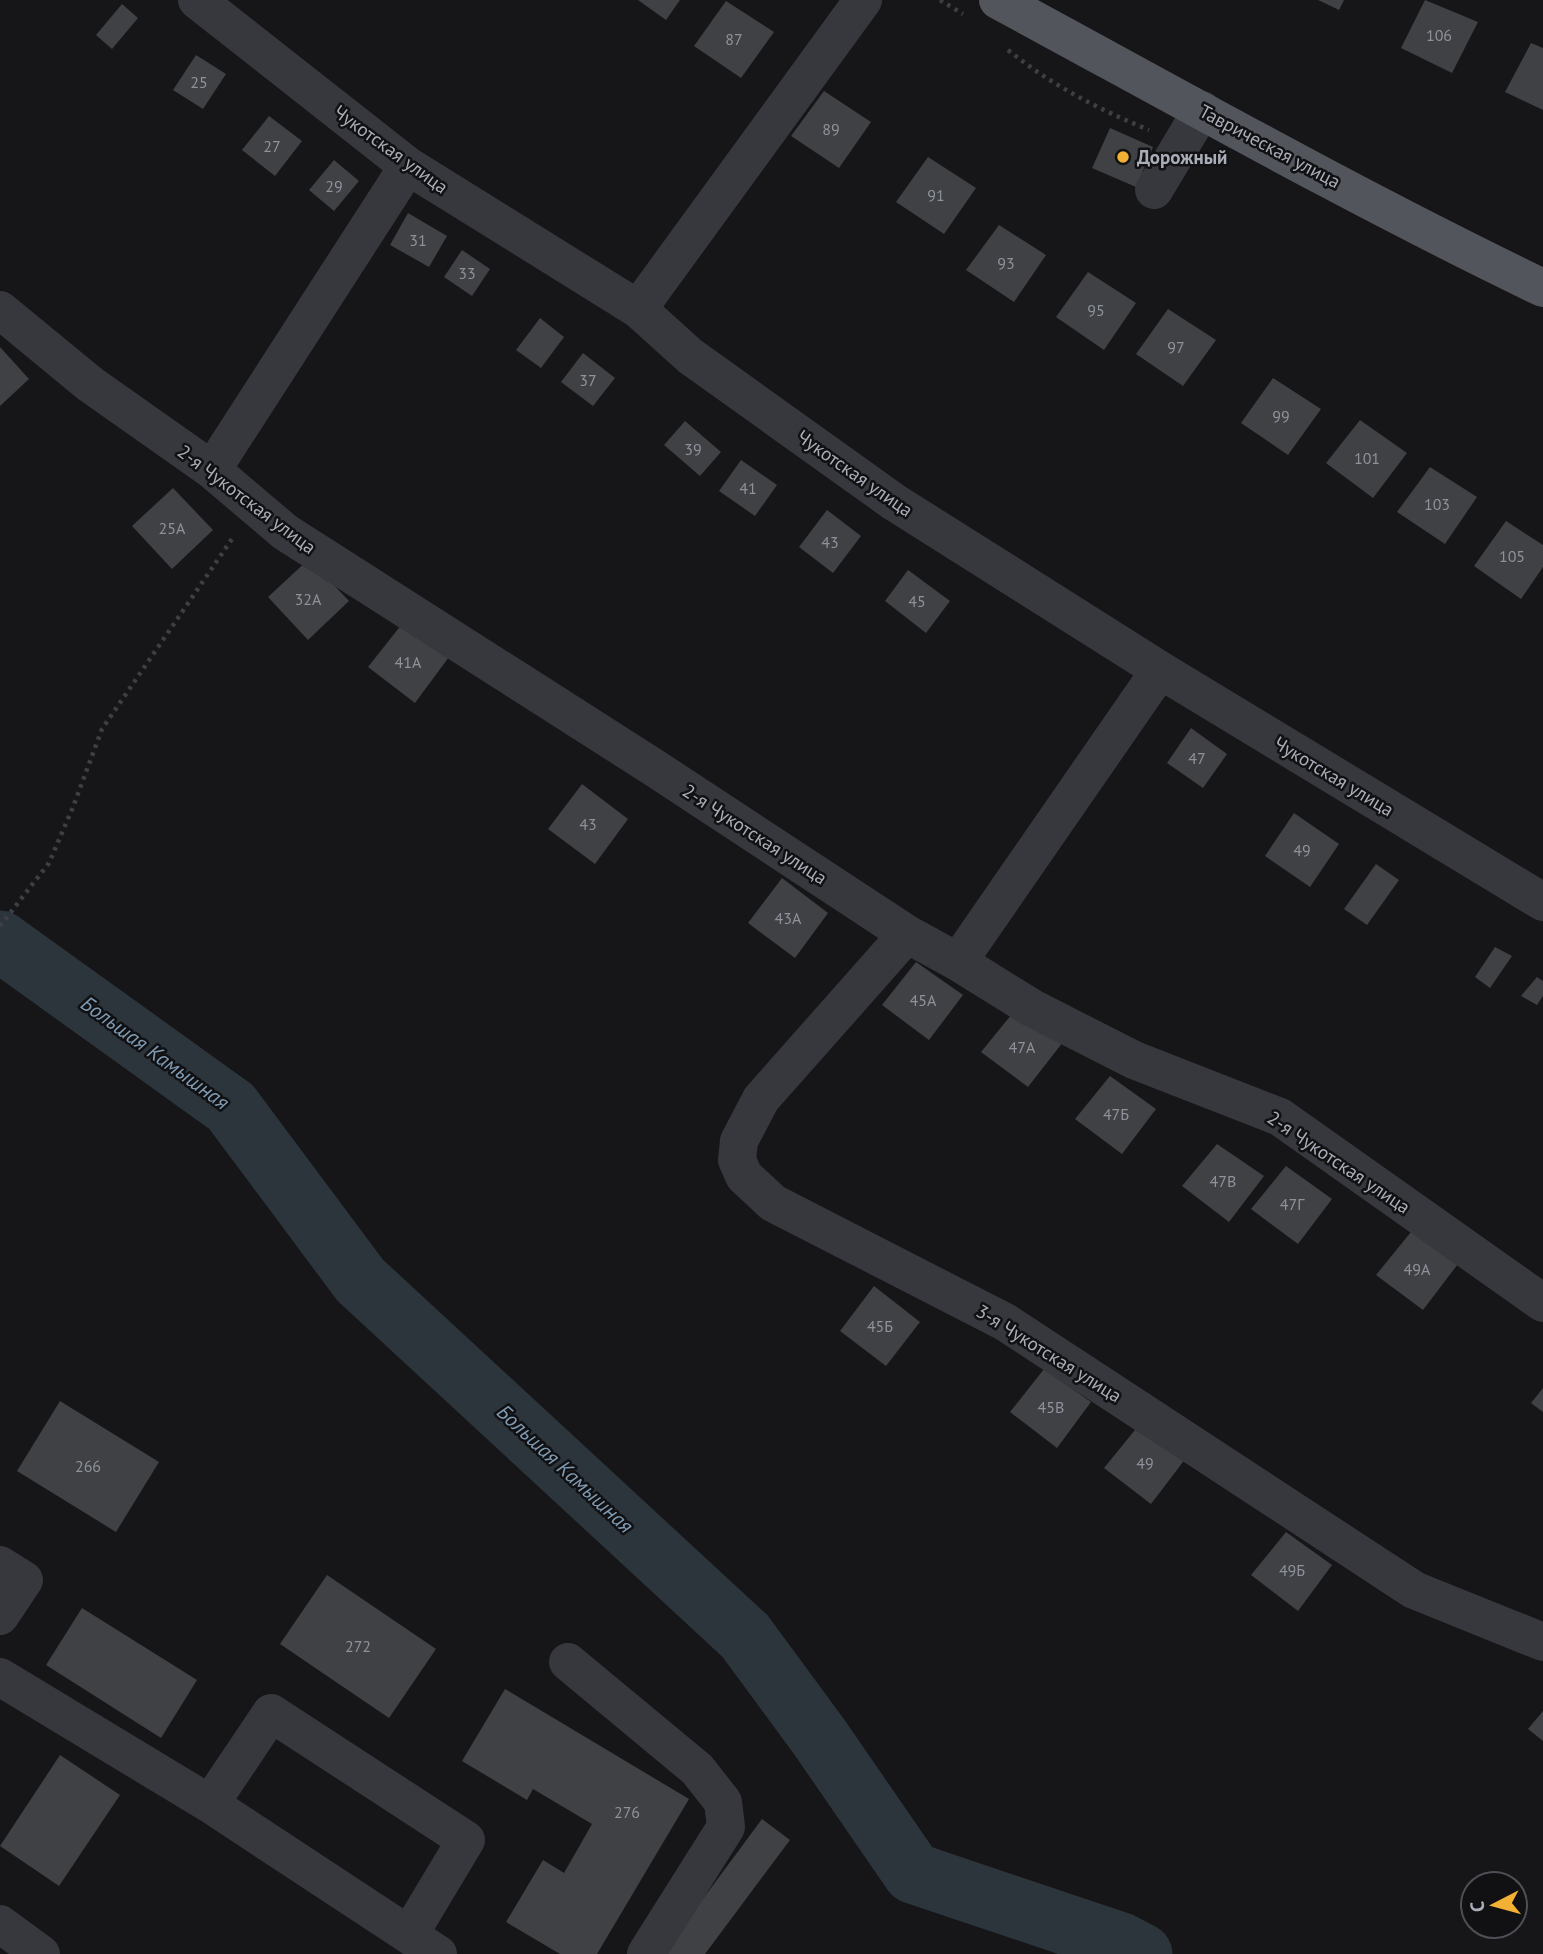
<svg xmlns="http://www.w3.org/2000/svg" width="1543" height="1954" viewBox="0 0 1543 1954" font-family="'PT Sans',sans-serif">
  <rect width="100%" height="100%" fill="#161618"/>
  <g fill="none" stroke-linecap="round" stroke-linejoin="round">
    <path stroke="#2c353c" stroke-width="61" d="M0,941L231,1107L360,1280L745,1636L820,1738L913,1873L1121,1943L1142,1954"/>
  </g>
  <path fill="#404145" d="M638,0H680L666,20Z
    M1318,0H1344L1339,10Z
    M1425,0L1478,22L1452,73L1401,48Z
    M726,1L774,32L741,78L694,46Z
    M122,4L138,18L112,49L96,35Z
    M1531,43L1543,48V110L1505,92Z
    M196,55L226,74L203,109L173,90Z
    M824,91L871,122L839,168L791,136Z
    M269,116L302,141L275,176L242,150Z
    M1110,128L1153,147L1136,187L1092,168Z
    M928,157L976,188L944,234L896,202Z
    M334,160L359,181L334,211L309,190Z
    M408,213L447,236L429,267L390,245Z
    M999,225L1046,255L1014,302L966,270Z
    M462,250L490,269L472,296L444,277Z
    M1088,272L1136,303L1104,350L1056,317Z
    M1168,309L1216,340L1183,386L1136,354Z
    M540,318L564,337L541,368L516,350Z
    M0,347L29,379L0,406Z
    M583,353L615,378L593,406L561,382Z
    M1273,378L1321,409L1288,455L1241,423Z
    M1360,420L1407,453L1373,498L1326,463Z
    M685,421L721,452L700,476L664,445Z
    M741,460L777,485L755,516L719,491Z
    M1430,467L1477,497L1445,544L1397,512Z
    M173,488L213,530L172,569L132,526Z
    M827,510L861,536L833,573L799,547Z
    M1506,521L1543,545V567L1521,599L1474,566Z
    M309,559L349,601L308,640L268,597Z
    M908,570L950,601L926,633L885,601Z
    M402,624L449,657L415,703L368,667Z
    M1191,728L1227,754L1203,788L1167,763Z
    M582,784L628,819L595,864L548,829Z
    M1294,813L1339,844L1310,887L1265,856Z
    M1376,864L1399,880L1367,925L1344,909Z
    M782,878L828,913L795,958L748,923Z
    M1495,947L1512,956L1490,988L1475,977Z
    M916,962L963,995L929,1040L882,1005Z
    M1537,977L1543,981V996L1537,1005L1521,996Z
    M1016,1009L1063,1042L1028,1087L981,1052Z
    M1110,1076L1156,1109L1122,1154L1075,1119Z
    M1217,1144L1264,1176L1229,1222L1182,1186Z
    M1286,1166L1332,1199L1298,1244L1251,1209Z
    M1411,1232L1458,1264L1423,1310L1376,1275Z
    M874,1286L920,1322L886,1366L840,1331Z
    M1044,1369L1091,1402L1057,1448L1010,1412Z
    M1543,1388V1412L1531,1403Z
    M60,1401L159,1462L116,1532L17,1471Z
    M1139,1425L1186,1458L1151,1504L1104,1468Z
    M1286,1532L1332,1565L1298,1611L1251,1575Z
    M327,1575L436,1649L389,1718L280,1644Z
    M82,1608L197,1680L161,1738L46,1665Z
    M505,1689L689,1799L597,1954H560L506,1922L543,1860L564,1873L592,1824L533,1789L527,1800L462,1761Z
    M1543,1711V1741L1528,1729Z
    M60,1755L120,1795L59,1886L0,1846Z
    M762,1819L790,1840L705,1954H662Z"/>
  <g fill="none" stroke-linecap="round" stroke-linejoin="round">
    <path stroke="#3d3f44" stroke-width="4.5" stroke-dasharray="3.5 5" stroke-linecap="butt" d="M940,0L963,14
      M1008,50C1053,86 1096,108 1149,130
      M0,926L49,863L73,807L102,729L234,536"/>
    <path stroke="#37383d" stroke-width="38" d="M197,0L408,166L638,309L690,356L894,502L1160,670L1543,902
      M1154,190L1202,110
      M638,309L863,0
      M0,310L90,384L212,470L285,532L653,767L907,934L958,962L1032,1008L1134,1060L1280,1117L1543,1303
      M212,470L408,166
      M907,934L761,1099L739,1141L737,1160L744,1176L773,1203L1005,1322L1414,1590L1543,1642
      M958,962L1160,670
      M0,1565L24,1580L0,1616
      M568,1662L697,1769L723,1802L726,1827L646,1954
      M0,1677L210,1804
      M0,1924L41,1954
      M409,1935L466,1840L271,1713L210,1804L438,1954"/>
    <path stroke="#53555c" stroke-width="38" d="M998,0C1179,98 1358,199 1543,288"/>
  </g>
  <circle fill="#f2b134" stroke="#111113" stroke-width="2.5" cx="1123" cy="157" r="7"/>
  <g text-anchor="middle" stroke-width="5" stroke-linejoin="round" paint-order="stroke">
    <g font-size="16" fill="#8e929b">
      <text x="1439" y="41">106</text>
      <text x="734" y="45">87</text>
      <text x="199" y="88">25</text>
      <text x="831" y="135">89</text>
      <text x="272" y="152">27</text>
      <text x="334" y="192">29</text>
      <text x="936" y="201">91</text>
      <text x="418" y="246">31</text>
      <text x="1006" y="269">93</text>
      <text x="467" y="279">33</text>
      <text x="1096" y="316">95</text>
      <text x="1176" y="353">97</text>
      <text x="588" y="386">37</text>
      <text x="1281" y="422">99</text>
      <text x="693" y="455">39</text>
      <text x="1367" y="464">101</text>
      <text x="748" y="494">41</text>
      <text x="1437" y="510">103</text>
      <text x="172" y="534">25А</text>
      <text x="830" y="548">43</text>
      <text x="1512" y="562">105</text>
      <text x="308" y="605">32А</text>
      <text x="917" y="607">45</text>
      <text x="408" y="668">41А</text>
      <text x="1197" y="764">47</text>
      <text x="588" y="830">43</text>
      <text x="1302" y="856">49</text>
      <text x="788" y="924">43А</text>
      <text x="923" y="1006">45А</text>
      <text x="1022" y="1053">47А</text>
      <text x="1116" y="1120">47Б</text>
      <text x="1223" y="1187">47В</text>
      <text x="1292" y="1210">47Г</text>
      <text x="1417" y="1275">49А</text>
      <text x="880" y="1332">45Б</text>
      <text x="1051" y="1413">45В</text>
      <text x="1145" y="1469">49</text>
      <text x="88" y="1472">266</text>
      <text x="1292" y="1576">49Б</text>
      <text x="358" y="1652">272</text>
      <text x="627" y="1818">276</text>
    </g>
    <g font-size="19" fill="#a8adb8" stroke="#111113">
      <text transform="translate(1270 146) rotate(28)" y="7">Таврическая улица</text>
      <text transform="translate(391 149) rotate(36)" y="7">Чукотская улица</text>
      <text transform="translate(855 473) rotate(35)" y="7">Чукотская улица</text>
      <text transform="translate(247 499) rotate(37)" y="7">2-я Чукотская улица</text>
      <text transform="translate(1334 776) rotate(31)" y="7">Чукотская улица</text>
      <text transform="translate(755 834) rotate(33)" y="7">2-я Чукотская улица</text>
      <text transform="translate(1339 1162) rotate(34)" y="7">2-я Чукотская улица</text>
      <text transform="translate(1049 1353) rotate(32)" y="7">3-я Чукотская улица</text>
    </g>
    <g font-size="19" font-weight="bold" fill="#a8adb8" stroke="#111113" text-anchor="start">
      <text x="1137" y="164">Дорожный</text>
    </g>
    <g font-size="21" font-style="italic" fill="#7f9bb3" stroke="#111113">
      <text transform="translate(155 1053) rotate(36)" y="7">Большая Камышная</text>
      <text transform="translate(565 1469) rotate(43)" y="7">Большая Камышная</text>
    </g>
  </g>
  <g transform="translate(1494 1905) rotate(264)"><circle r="33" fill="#111113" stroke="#4d4f55" stroke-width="2"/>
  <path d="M0-5L12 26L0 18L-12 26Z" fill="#f2b134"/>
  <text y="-10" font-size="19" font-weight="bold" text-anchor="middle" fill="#a8adb8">С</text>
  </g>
</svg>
